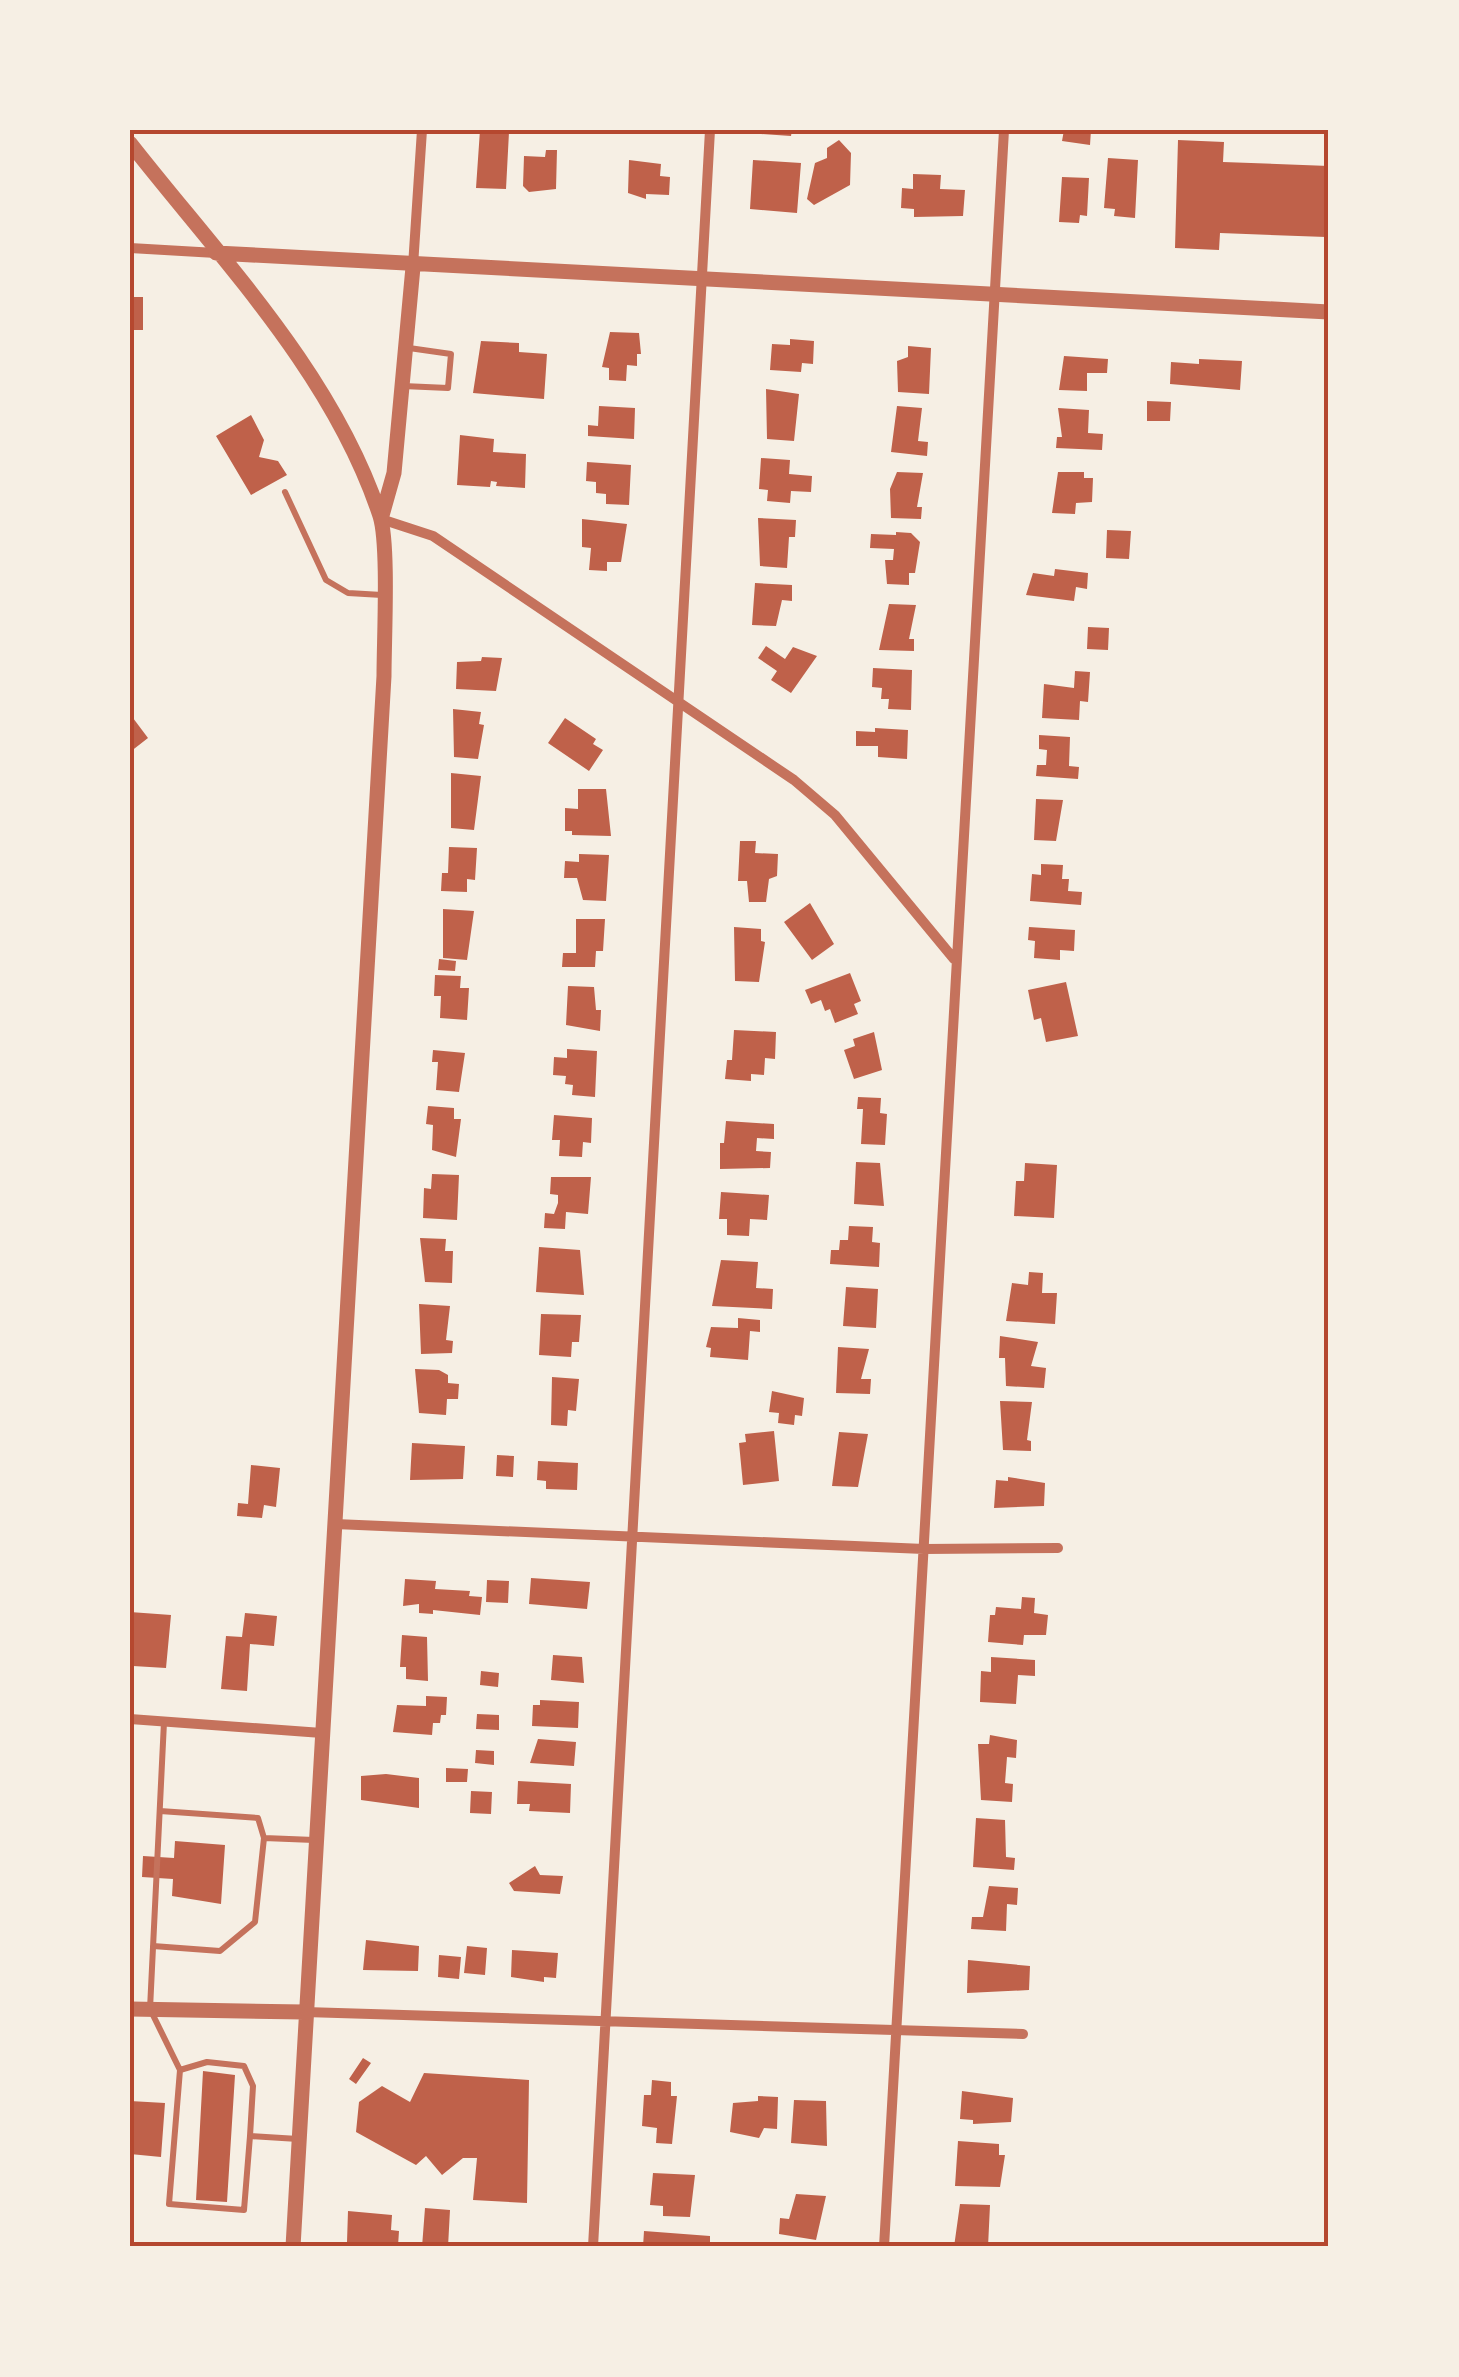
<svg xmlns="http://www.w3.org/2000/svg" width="1459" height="2377" viewBox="0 0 1459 2377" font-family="'Noto Sans',sans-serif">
  <rect width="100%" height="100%" fill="#f6efe4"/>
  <path fill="#bf614a" d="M480,130L509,132L506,189L476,188Z
    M761,130H792L791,136L761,134Z
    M1064,130H1091L1090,145L1062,141Z
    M839,140L851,153L850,185L814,205L807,199L815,163L827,158V148Z
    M1178,140L1224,142L1223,162L1329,166V257L1325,256L1326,237L1220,233L1219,250L1175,248Z
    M546,150H557L556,189L529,192L523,186L524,156L545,157Z
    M1108,158L1138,160L1135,218L1114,216L1115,209L1104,208Z
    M629,160L661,164L660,176L670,177L669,195L646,194V199L628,193Z
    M753,160L801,163L797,213L750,209Z
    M913,174L941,175L940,189L965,190L963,216L914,217V209L901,208L902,188L913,189Z
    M1062,177L1089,178L1087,216L1080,215L1079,223L1059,222Z
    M130,297H143V330H130Z
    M610,332L639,333L641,354H637V366L627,365L626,381L609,380V368L602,367Z
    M790,339L814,341L813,364L802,363L801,372L770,370L772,344L790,345Z
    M481,341L519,343V352L547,354L544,399L473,393Z
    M908,346L931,348L929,394L898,392L897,361L908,357Z
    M1064,356L1108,359L1107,373H1087V391L1059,390Z
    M1199,359L1242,361L1240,390L1170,384L1171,362L1199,364Z
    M766,389L799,394L794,441L767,439Z
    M1147,401L1171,402L1170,421H1147Z
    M599,406L635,408L634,439L588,436V425L598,426Z
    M897,406L922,408L918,441L928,442L927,456L891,452Z
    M1058,408L1089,410L1088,433L1103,434L1102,450L1056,448L1057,437H1062Z
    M251,415L264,440L259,457L278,461L287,475L251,495L216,436Z
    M460,435L494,439L493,452L526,454L525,488L496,486L497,482L491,481L490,487L457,485Z
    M761,458L790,460L789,474L812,476L811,492L791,491L790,503L767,501L768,490L759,489Z
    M587,462L631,465L629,505L606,504V494L596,493V482L586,481Z
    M897,472L923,473L917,507H922L921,519L891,518L890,489Z
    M1058,472H1084V478H1093L1092,502L1076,503L1075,514L1052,513Z
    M758,518L796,520L795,537H789L787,568L760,566Z
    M582,519L627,524L621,562H607V571L589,570L591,548L582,547Z
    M1107,530L1131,531L1129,559L1106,558Z
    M896,532L911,533L920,542L915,573H909V585L887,584L885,560H893L894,549L870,548L871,534L896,535Z
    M1055,569L1088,573L1087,589L1076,587L1074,601L1026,595L1033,573L1054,576Z
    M755,583L792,585V601L782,600L776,626L752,625Z
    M889,604L916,605L909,639H914V651L879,650Z
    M1088,627L1109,628L1108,650L1087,649Z
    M766,646L785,659L793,647L817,656L791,693L771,680L777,671L758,658Z
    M482,657L502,658L496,691L456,689L457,662L481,661Z
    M873,668L912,670L911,710L888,709L889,699H881L882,688L872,687Z
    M1075,671L1090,672L1088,702L1080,701L1079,720L1042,718L1044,684L1074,688Z
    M453,709L481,712L479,724L484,725L478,759L454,757Z
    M130,714L148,738L130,752Z
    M565,718L596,739L593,744L603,750L589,771L548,743Z
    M875,728L908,730L907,759L878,757V746H856V731L875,732Z
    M1039,735L1070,737L1069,766L1079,767L1078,779L1036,776L1037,765H1046L1047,750L1039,749Z
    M451,773L481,776L474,830L451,828Z
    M578,789H606L611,836L572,835V831H565V808L578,809Z
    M1036,799L1063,800L1056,841L1034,840Z
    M740,841H756L755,853L778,854L777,876L769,879L766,902H749L747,881H738Z
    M449,847L477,848L475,880L467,879V892L441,891L442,873H448Z
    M579,854L609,855L606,901L583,900L577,878H564L565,861L579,862Z
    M1041,864L1063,865L1062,879H1069L1068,891L1082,892L1081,905L1030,901L1032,874L1041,875Z
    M810,903L834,944L812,960L784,922Z
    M443,909L474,911L467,960L443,958Z
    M576,919H605L603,951H596L595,967H562L563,953H576Z
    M734,927L761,929V941L765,942L759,982L735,981Z
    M1029,927L1075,930L1074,951L1060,950V960L1034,958L1035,941L1028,940Z
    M439,959L456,961L455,971L438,970Z
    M850,973L861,1001L854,1004L858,1014L835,1023L830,1009L825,1011L821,1000L811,1004L805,990Z
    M435,975L461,976L460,988H469L467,1020L440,1018L441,996H434Z
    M1066,982L1078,1036L1046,1042L1041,1018L1034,1020L1028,990Z
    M568,986L594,987L596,1010H601L600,1031L566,1025Z
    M734,1030L776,1032L775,1059L765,1058L764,1075L751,1074V1081L725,1079L727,1060H732Z
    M874,1032L882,1070L854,1079L844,1050L855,1046L853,1039Z
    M567,1049L597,1051L595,1097L572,1095L573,1085L565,1084L566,1076L553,1075L554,1057L567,1058Z
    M433,1050L465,1053L459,1092L436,1090L438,1062H432Z
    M858,1097L881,1098L880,1113L887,1114L885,1145L861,1144L863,1109H857Z
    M428,1106L454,1108V1119H461L456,1157L432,1150L433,1125L426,1124Z
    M554,1115L592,1118L591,1143L583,1142L582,1157L559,1156L560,1140H552Z
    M726,1121L774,1124V1139L757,1138L756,1151L771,1152L770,1168L720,1169V1143H724Z
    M856,1162L880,1163L884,1206L854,1204Z
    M1025,1163L1057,1165L1054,1218L1014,1216L1016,1181H1024Z
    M432,1174L459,1175L457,1220L423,1218L424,1188L431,1189Z
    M551,1177H591L588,1214L566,1212L565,1229L544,1228L545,1213L554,1214L558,1203V1195L550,1194Z
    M721,1192L769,1195L767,1220L750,1219L749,1236L727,1235V1219H719Z
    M849,1226L873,1227L872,1242L880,1243L879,1267L830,1264L831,1250H839L840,1240H848Z
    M420,1238L446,1239L445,1251H453L452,1283L425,1282Z
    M539,1247L580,1250L584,1295L536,1292Z
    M721,1260L758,1262L756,1288L773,1289L772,1309L712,1306Z
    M1029,1272L1043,1273L1042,1293H1057L1055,1324L1006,1321L1012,1283L1028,1285Z
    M846,1287L878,1289L876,1328L843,1326Z
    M419,1304L450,1306L446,1340L453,1341L452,1353L421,1354Z
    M541,1314L581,1315L579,1342H572L571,1357L539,1355Z
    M738,1318L760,1320V1332L750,1331L748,1360L710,1357L711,1348L706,1347L711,1327L738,1328Z
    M1000,1336L1038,1342L1031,1366L1046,1368L1044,1388L1006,1386L1005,1358H999Z
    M838,1347L869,1349L861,1379H871L870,1394L836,1393Z
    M415,1369L439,1370L448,1375V1383L459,1384L458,1399H447L446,1415L419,1413Z
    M552,1377L579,1379L576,1411L568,1410L567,1426L551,1425Z
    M772,1391L804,1398L802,1416L795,1415L794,1425L778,1423L779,1413L769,1412Z
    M1000,1401L1032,1402L1027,1440L1031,1441V1451L1003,1450Z
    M774,1431L779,1481L743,1485L739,1443L746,1442L745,1434Z
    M839,1432L868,1434L858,1487L832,1486Z
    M412,1443L465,1446L463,1479L410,1480Z
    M497,1455L514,1456L513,1477L496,1476Z
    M538,1461L578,1463L577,1490L546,1489V1481L537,1480Z
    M251,1465L280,1468L276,1507L264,1505L262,1518L237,1516L238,1503L248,1504Z
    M1008,1477L1045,1483L1044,1506L994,1508L996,1480L1008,1481Z
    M531,1578L590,1582L587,1609L529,1604Z
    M405,1579L436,1581L435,1589L470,1591L469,1596L482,1597L480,1615L433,1610V1614L419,1613V1604L403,1606Z
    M487,1580L509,1581L508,1603L486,1602Z
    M1022,1597L1035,1598L1034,1613L1048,1615L1046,1635H1024L1023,1645L988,1642L990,1615H995L996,1607L1021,1609Z
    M130,1612L171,1615L166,1668L133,1666Z
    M245,1613L277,1616L274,1646L250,1644L247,1691L221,1689L226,1636L242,1637Z
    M402,1635L427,1637L428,1681L406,1679V1667H400Z
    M553,1655L582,1657L584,1683L551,1680Z
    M991,1657L1035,1660V1676L1018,1675L1016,1704L980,1702L981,1671L991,1672Z
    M481,1671L499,1673L498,1687L480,1685Z
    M426,1696L447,1697L446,1715H441L440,1723H433L432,1735L393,1732L397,1705L426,1706Z
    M540,1700L579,1702L578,1728L532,1726L533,1705H540Z
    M477,1714L499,1715V1730L476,1729Z
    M990,1735L1017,1740L1016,1758L1007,1757L1005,1783L1013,1784L1012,1802L981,1800L978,1744H989Z
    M538,1739L576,1742L574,1766L530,1763Z
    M476,1750L494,1751V1765L475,1763Z
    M446,1768L468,1769L467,1782H446Z
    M386,1774L419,1778V1808L361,1800V1776Z
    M518,1781L571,1784L570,1813L529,1811L530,1804H517Z
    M471,1791L492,1792L491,1814L470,1813Z
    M976,1818L1005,1820L1006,1857L1015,1858L1014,1870L973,1867Z
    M175,1841L225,1845L221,1904L172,1896L173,1879L142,1877L143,1856L174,1858Z
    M535,1866L540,1875L563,1876L560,1894L514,1891L509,1883Z
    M989,1886L1018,1888L1017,1905L1007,1904L1006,1931L971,1929L972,1917H983Z
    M366,1940L419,1946L418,1971L363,1970Z
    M467,1946L487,1948L485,1975L464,1973Z
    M512,1950L558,1953L556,1978L544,1977V1982L511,1977Z
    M439,1955L461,1957L459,1979L438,1977Z
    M968,1960L1030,1966L1029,1990L967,1993Z
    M363,2058L371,2063L356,2084L349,2079Z
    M203,2071L235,2075L227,2202L196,2200Z
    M424,2073L529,2080L527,2203L473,2200L477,2158H463L442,2175L426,2156L416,2165L356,2132L359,2102L382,2086L410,2102Z
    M652,2080L671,2082V2096H677L672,2144L656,2143L657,2128L642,2126L644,2095H651Z
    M962,2091L1013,2098L1011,2122L973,2124V2120L960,2119Z
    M758,2096L778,2097L777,2129L764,2128L759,2138L730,2132L733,2103L758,2101Z
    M794,2100L826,2101L827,2146L791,2143Z
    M130,2101L165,2103L161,2157L130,2154Z
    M958,2141L999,2144V2155H1005L1000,2187L955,2186Z
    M653,2173L695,2175L690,2217L663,2216V2206L650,2205Z
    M796,2194L826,2196L816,2240L779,2234L780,2218L789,2219Z
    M960,2204L990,2205L988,2247H954Z
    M425,2208L450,2210L448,2247H422Z
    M348,2211L392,2215L391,2230L399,2231L398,2246L347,2242Z
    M644,2231L710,2236V2247H643Z"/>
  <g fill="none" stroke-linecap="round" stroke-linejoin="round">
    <path stroke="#b5482f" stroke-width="4" d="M1329,1936V1951"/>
    <path stroke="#c5725c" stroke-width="6" d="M403,386L448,388L451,354L409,348
      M285,492L326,580L348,593L382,595
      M164,1722L150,2009L180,2070L169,2204L244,2210L250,2136L298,2139
      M160,1811L258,1818L264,1838
      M153,1946L220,1951L255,1922L264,1838L314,1840
      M180,2070L207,2062L244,2066L253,2086L250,2136"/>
    <path stroke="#c5725c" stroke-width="10" d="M130,248L216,253
      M413,266L422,130
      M381,519L433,536L794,780L835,815L954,959
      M335,1524L924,1549L1058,1548
      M130,1719L322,1733
      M305,2012L1023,2034
      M593,2247L710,130
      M884,2247L1004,130"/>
    <path stroke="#c5725c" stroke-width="15" d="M130,143C220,258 333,373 380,516C389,545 384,639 384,676L293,2247
      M216,253L1329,312
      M381,519L394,473L413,267
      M130,2009L304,2012"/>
  </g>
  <rect width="1459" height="2377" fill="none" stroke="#f6efe4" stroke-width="265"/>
  <rect x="132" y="132" width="1194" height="2112" fill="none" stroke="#b5482f" stroke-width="4"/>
</svg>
